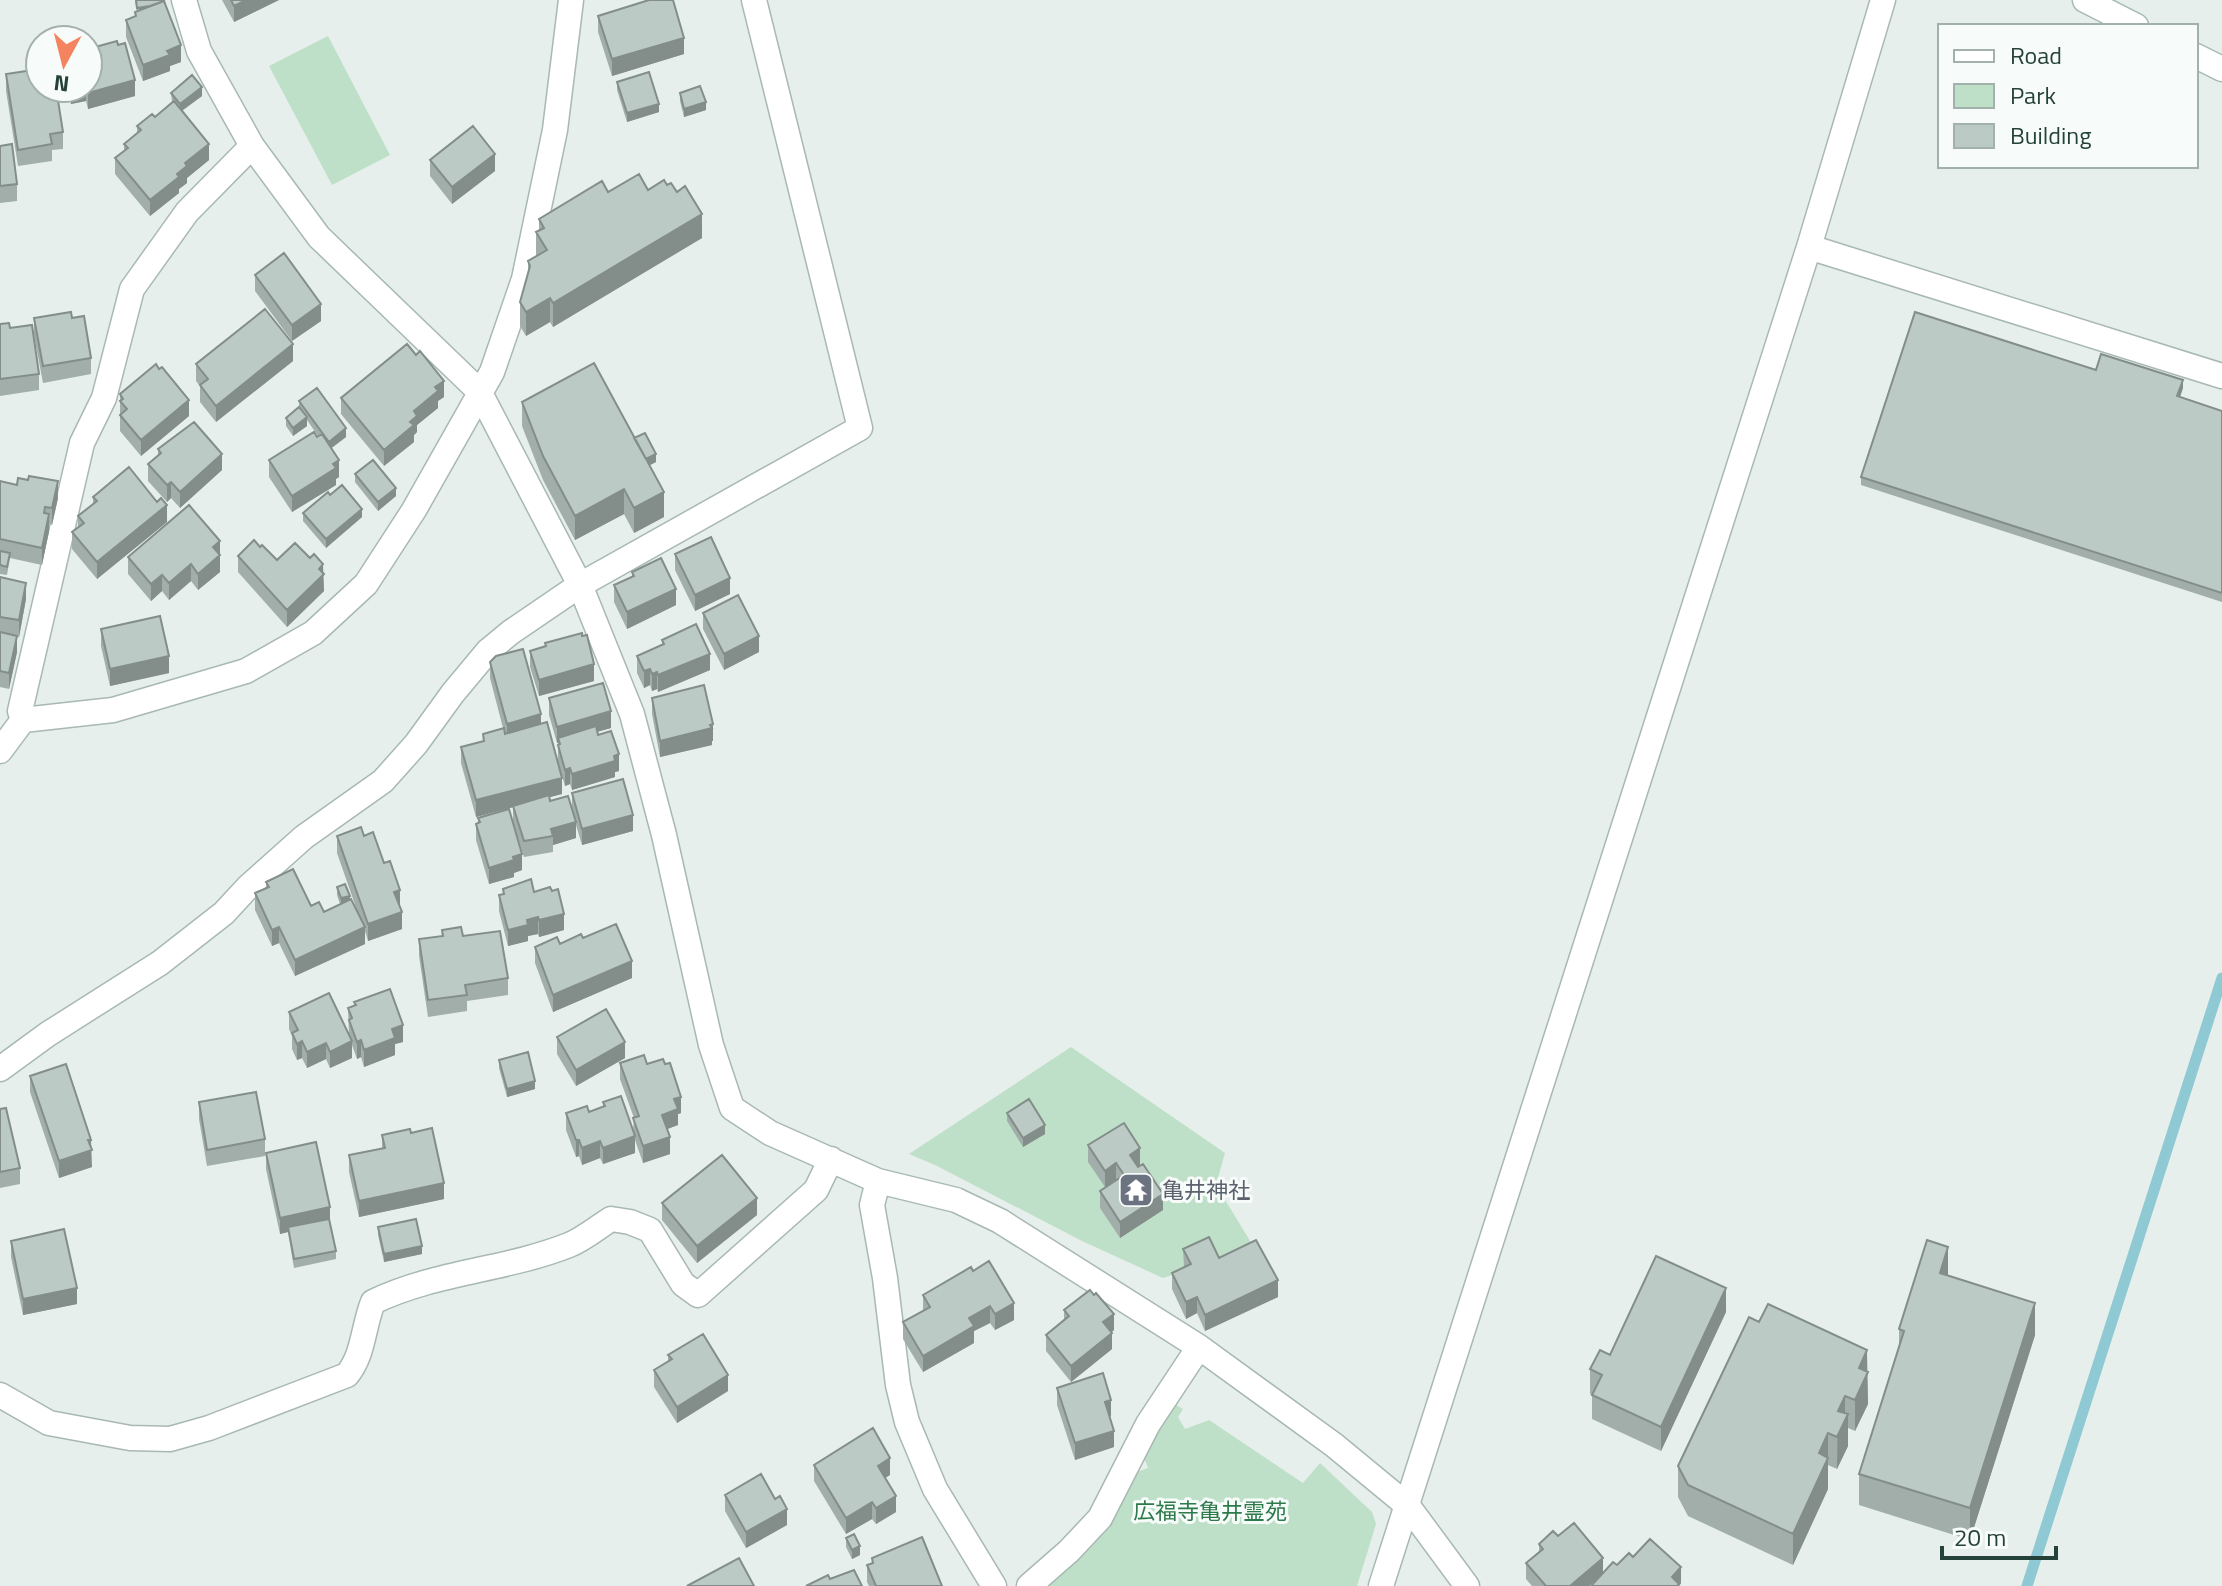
<svg xmlns="http://www.w3.org/2000/svg" width="2222" height="1586" viewBox="0 0 2222 1586" font-family="'Titillium Web','Noto Sans JP',sans-serif">
  <rect width="100%" height="100%" fill="#e6efeb"/>
  <path fill="#bfe0c8" d="M328,36L390,155L332,185L269,66Z
    M1071,1047L1225,1153L1216,1185L1255,1249L1163,1278L1082,1241L937,1166L909,1154Z
    M1170,1401L1183,1409L1178,1417L1185,1429L1209,1420L1303,1483L1320,1463L1372,1512L1376,1524L1357,1586H1042L1131,1474L1148,1468L1141,1451Z"/>
  <g fill="none" stroke-linecap="round" stroke-linejoin="round">
    <path stroke="#8ec9d4" stroke-width="11" d="M2027,1586L2222,978"/>
    <g stroke="#a8b8b2" stroke-width="27">
      <path id="street" d="M184,0L199,51L252,146L319,237L479,391L580,585L632,714L664,835L711,1045L732,1108L770,1133L878,1181L956,1200L1000,1221L1199,1347L1334,1445L1408,1506L1467,1586
        M1809,247L2222,376
        M23,720L20,711L82,443L104,398L132,289L187,212L252,146
        M0,751L23,720L113,710L246,671L313,633L366,584L414,510L492,372L524,279L555,130L571,0
        M0,1069L48,1034L160,963L224,913L249,886L304,837L383,781L416,744L453,693L488,651L511,632L580,585L860,428L754,0
        M878,1181L872,1205L885,1278L898,1385L907,1422L935,1489L994,1586
        M0,1395L49,1423L130,1438L170,1439L209,1428L347,1375C364,1354 363,1327 373,1302C435,1272 506,1270 569,1245C584,1239 598,1227 611,1219L630,1222L650,1230L683,1284L698,1295L816,1190L831,1159
        M1029,1586L1069,1551L1100,1518L1148,1424L1199,1347
        M1381,1586L1809,247L1883,0"/>
    </g>
    <g stroke="#a4bbb3" stroke-width="27">
      <path id="secondary" d="M2085,0L2136,26
        M2196,56L2222,69"/>
    </g>
    <use href="#street" stroke="#fff" stroke-width="24"/>
    <use href="#secondary" stroke="#fff" stroke-width="24"/>
  </g>
  <path fill="#a1aea9" d="M135,0H164L181,62L170,66V71L143,81L126,37V20L135,17V12H137Z
    M222,0H279L234,22Z
    M598,16L684,54L612,76L598,32Z
    M6,74L63,132V149L52,150V161L18,166L6,91Z
    M617,82L659,112L627,122L617,90Z
    M66,88H88L135,96L88,109L86,101L71,104Z
    M171,93L202,96L182,111L209,160L187,178V183L179,189V193L150,216L115,174V158L124,151V144L137,133V126L155,117L172,102Z
    M680,93L706,110L684,117L680,101Z
    M0,146L17,184V201L0,203Z
    M430,160L495,171L452,204L430,176Z
    M648,190L702,238L553,327L550,322L526,336L520,326V302L528,273V261L536,256V232L539,231V219L608,192Z
    M255,275L321,321L292,341L255,291Z
    M34,318H72L91,358V374L43,383L34,335Z
    M0,324L10,328L39,374V390L0,396Z
    M293,361L216,422L200,402V386L196,381V364Z
    M159,369L189,416L141,456L120,431V394Z
    M2096,370L2183,388L2180,397L2222,411V602L1861,485V477Z
    M444,397L438,401V408L417,425V432L414,435V442L384,466L341,414V398Z
    M299,401L346,437L331,448L339,477L336,479V485L292,512L269,477V460L318,436L307,420V426L293,436L286,426V418L299,408Z
    M522,402L634,438L656,462L649,465L664,517L634,533L624,514L575,540L543,480L522,426Z
    M158,449L222,470L180,508L171,498L167,502L148,481V464L158,456Z
    M355,474L396,496L378,511L355,482Z
    M0,481L58,498L52,525L49,524V531L42,565L10,558L7,575L0,574Z
    M330,495L362,517L326,548L303,521V513Z
    M93,497L167,522L97,579L72,549V532L78,527V516L93,504Z
    M220,541V572L198,590L191,581L169,600L162,591L151,601L128,574V557Z
    M260,547L277,560L323,574L324,591L287,627L238,572V556Z
    M675,554L730,594L695,611L675,570Z
    M632,572L676,605L627,629L614,602V585L632,577Z
    M0,577L26,599L19,637H17V652L9,689L0,687Z
    M703,613L759,652L724,670L703,629Z
    M101,629L169,673L110,686L101,646Z
    M662,640L710,670L658,692L657,689L652,691L650,685L644,688L637,673V656L662,644Z
    M545,643L594,681L539,696L530,667V651L545,647Z
    M490,662L541,724L558,762V743H557L549,715V698L611,728L597,732L619,771L615,772V777L572,790L570,784L565,786L558,763L562,794L549,797L550,801L572,807V793L633,831L582,845L576,825V838L553,845V852L524,857L517,835L522,870L514,873V877L489,884L476,840V824L478,823V818L513,822V807L476,817L461,763V747L483,741V734L503,728L490,678Z
    M652,698L713,741H712V745L660,757L652,714Z
    M337,836H364L400,906L402,929L368,941L365,931V944L295,976L279,943L272,946L255,910V893L266,888V882L324,912L340,904L337,895V887L350,900L359,916L337,853Z
    M503,889L534,892L564,930L539,937L538,934L528,936V941L508,946L499,911V895L503,894Z
    M463,936L508,978V995L467,1001V1011L428,1017L419,956V939Z
    M583,938L632,978L553,1012L535,963V947L560,944Z
    M354,1002L403,1042L395,1044V1055L364,1067L361,1057L357,1059L352,1045V1058L330,1068L326,1059L307,1068L302,1058L297,1060L292,1049V1036L289,1029V1012L349,1035L348,1008L354,1006Z
    M557,1037L625,1058L576,1086L557,1054Z
    M499,1060L535,1089L507,1097L499,1068Z
    M620,1063L647,1064L681,1113L678,1114V1125L667,1129L670,1154L643,1163L635,1140V1153L603,1164L600,1158L582,1165L579,1156L576,1157L566,1130V1113L589,1112L603,1107V1102L633,1131L634,1118L620,1079Z
    M30,1076L92,1167L59,1178L30,1092Z
    M199,1102L265,1139V1156L207,1166L199,1119Z
    M0,1109L20,1168V1184L0,1188Z
    M1007,1113L1045,1134L1023,1147L1007,1121Z
    M411,1133L444,1199L359,1217L349,1172V1155L382,1148V1135Z
    M1088,1145L1140,1165L1138,1166L1163,1210L1120,1238L1100,1208V1191L1105,1187L1088,1162Z
    M266,1153L330,1221L336,1251V1259L294,1268L288,1232L280,1234L266,1169Z
    M662,1203L757,1215L697,1263L662,1220Z
    M378,1227L422,1254L384,1262L378,1235Z
    M11,1241L77,1304L23,1315L11,1257Z
    M1183,1249L1219,1258L1278,1297L1205,1331L1197,1313L1186,1319L1172,1289V1273L1184,1267Z
    M973,1271L1014,1320L995,1330L990,1323L974,1331V1343L923,1372L903,1339V1322L923,1311V1295Z
    M1948,1276L2035,1335L1970,1540L1859,1505V1474L1899,1348V1329Z
    M1064,1310L1114,1330L1112,1332V1349L1071,1382L1046,1351V1335L1064,1319Z
    M1726,1312L1661,1451L1592,1419V1395L1590,1394V1369L1610,1355Z
    M1759,1322L1867,1372L1868,1404L1855,1431L1848,1428V1446L1837,1469L1828,1465V1489L1793,1565L1688,1516L1678,1497V1466Z
    M668,1355L728,1391L677,1423L654,1387V1370L668,1361Z
    M1057,1388L1111,1416L1110,1417L1114,1447L1075,1460L1057,1405Z
    M814,1465L890,1475L885,1478L896,1512L876,1524L872,1519L846,1534L814,1481Z
    M725,1495L775,1499L787,1525L746,1548L725,1511Z
    M1558,1536L1603,1573L1633,1557L1681,1583L1679,1586L1595,1581L1589,1586H1532L1526,1579V1563L1539,1552V1544Z
    M846,1538L860,1555L852,1559L846,1547Z
    M872,1558L942,1586H869L867,1582V1565L872,1563Z"/>
  <path fill="#838d89" d="M246,0H279L234,22V6Z
    M684,38V54L612,76V59Z
    M181,45V62L170,66V71L143,81V65L167,51Z
    M135,80V96L88,109V93Z
    M202,87V96L180,112V104Z
    M71,88H86V101L71,104Z
    M706,102V110L684,117V109Z
    M659,104V112L627,122V113Z
    M209,144V160L187,178V183L179,189V193L150,216V200L177,174L185,163Z
    M495,154V171L452,204V187Z
    M702,214V238L553,327V303Z
    M550,298V322L526,336V312Z
    M321,304V321L292,341V325Z
    M293,344V361L216,422V406Z
    M2183,380V388L2177,405V396Z
    M444,381V397L438,401V408L417,425V432L414,435V442L384,466V450L410,422L414,411L435,387Z
    M189,400V416L141,456V440Z
    M307,417V426L293,436V428Z
    M346,428V437L329,450V442Z
    M222,454V470L180,508V492Z
    M656,454V462L641,470V461Z
    M339,460V477L336,479V485L292,512V496Z
    M58,481V498L52,525V508Z
    M171,482V498L167,502V485Z
    M396,488V496L378,511V502Z
    M624,489V514L575,540V516Z
    M664,492V517L634,533V508Z
    M167,505V522L97,579V562Z
    M362,509V517L326,548V539Z
    M49,514V531L42,565V548Z
    M220,541V572L198,590V574L213,547Z
    M191,564V581L169,600V583Z
    M323,564L324,591L287,627V610Z
    M162,575V591L151,601V584Z
    M730,578V594L695,611V595Z
    M26,583V599L19,637V620Z
    M676,589V605L627,629V612Z
    M17,636V652L9,689V673Z
    M759,636V652L724,670V654Z
    M710,654V670L658,692V675Z
    M169,656V673L110,686V669Z
    M594,664V681L539,696V680Z
    M650,669V685L644,688V671Z
    M657,672V689L652,691V674Z
    M611,711V728L560,742L558,738V743H557V727Z
    M541,714V730L507,740V724Z
    M713,724V741H712V745L660,757V741Z
    M619,754V771L615,772V777L572,790V774Z
    M570,768V784L565,786V770Z
    M562,778V794L476,817V800Z
    M633,815V831L582,845V829Z
    M576,822V838L553,845V836L551,829Z
    M522,854V870L514,873V877L489,884V868Z
    M400,890V906L394,909V892Z
    M350,896V904L341,907V898Z
    M402,912V929L368,941V924Z
    M564,914V930L539,937V920Z
    M538,917V934L528,936V941L508,946V930L527,920Z
    M279,927V943L272,946V930Z
    M365,927V944L295,976V960Z
    M632,961V978L553,1012V995Z
    M403,1025V1042L395,1044V1055L364,1067V1050L392,1029Z
    M361,1040V1057L357,1059V1042Z
    M302,1041V1058L297,1060V1044Z
    M352,1041V1058L330,1068V1052Z
    M625,1042V1058L576,1086V1070Z
    M326,1043V1059L307,1068V1052Z
    M535,1081V1089L507,1097V1089Z
    M681,1097V1113L678,1114V1125L662,1131V1115L674,1099Z
    M1045,1125V1134L1023,1147V1138Z
    M635,1136V1153L603,1164V1148Z
    M670,1137V1154L643,1163V1146Z
    M88,1140H91L92,1167L59,1178V1161Z
    M576,1140H579V1156L576,1157Z
    M600,1141V1158L582,1165V1148Z
    M1140,1148V1165L1130,1171V1155Z
    M1116,1163V1180L1105,1187V1171Z
    M444,1183V1199L359,1217V1201Z
    M1163,1194V1210L1120,1238V1222Z
    M757,1198V1215L697,1263V1246Z
    M330,1207V1224L288,1227V1232L280,1234V1218Z
    M422,1246V1254L384,1262V1254Z
    M1948,1247V1278L1940,1273Z
    M1278,1280V1297L1205,1331V1315Z
    M77,1288V1304L23,1315V1299Z
    M1726,1288V1312L1661,1451V1427Z
    M1197,1297V1313L1186,1319V1302Z
    M1014,1303V1320L995,1330V1314Z
    M2035,1303V1335L1970,1540V1508Z
    M990,1306V1323L974,1331V1343L923,1372V1356L969,1318Z
    M1114,1314V1330L1103,1338V1322Z
    M1112,1333V1349L1071,1382V1366Z
    M1867,1350L1868,1404L1855,1431V1400L1859,1368Z
    M728,1375V1391L677,1423V1407Z
    M1845,1396V1419L1848,1414V1446L1837,1469L1838,1411Z
    M1111,1400V1416L1105,1418V1402Z
    M1114,1431V1447L1075,1460V1443Z
    M1828,1433V1489L1793,1565V1534L1819,1453Z
    M890,1458V1475L878,1482V1466Z
    M896,1496V1512L876,1524V1508Z
    M872,1502V1519L846,1534V1518Z
    M787,1509V1525L746,1548V1532Z
    M860,1546V1555L852,1559V1550Z
    M1603,1558V1574L1589,1586H1570Z
    M1681,1567V1583L1679,1586H1672V1577Z"/>
  <path fill="#bbcac4" stroke="#838d89" stroke-width="2" d="M136,0H164L165,4L164,1L150,6L137,8Z
    M231,0H246L234,6Z
    M649,0H673L684,38L612,59L598,16Z
    M164,1L181,45L167,51L170,55L143,65L126,20L136,16L135,12Z
    M117,41L118,45L125,43L135,80L88,93L87,88H88V49Z
    M40,69V88H56L63,132L50,134L52,144L18,150L6,74Z
    M649,72L659,104L627,113L617,82Z
    M192,75L202,87L180,104L171,93Z
    M700,86L706,102L684,109L680,93Z
    M174,101L209,144L185,163L187,166L177,174L179,177L150,200L115,158L128,148L124,144L141,130L137,126L152,114L155,117Z
    M473,126L495,154L452,187L430,160Z
    M12,144L17,184L0,186V146Z
    M639,174L648,190L664,180L667,185L671,183L677,192L685,186L702,214L553,303L550,298L526,312L520,302L530,266L528,261L547,250L536,232L544,228L539,219L602,181L608,192Z
    M284,253L321,304L292,325L255,275Z
    M265,309L293,344L216,406L200,385L208,379L196,364Z
    M71,312L72,318L84,316L91,358L43,366L34,318Z
    M1915,312L2096,370L2101,354L2183,380L2177,396L2222,411V593L1861,477Z
    M9,323L10,328L32,325L39,374L0,379V324Z
    M407,344L416,355L420,351L444,381L435,387L438,391L414,411L417,416L410,422L414,425L384,450L341,398Z
    M594,363L664,492L634,508L624,489L575,516L543,456L522,402Z
    M156,364L159,369L162,367L189,400L141,440L120,415L127,409L120,401L123,399L120,394Z
    M317,388L346,428L329,442L299,401Z
    M299,407L307,417L293,428L286,418Z
    M194,422L222,454L180,492L171,482L167,485L148,464L161,453L158,449Z
    M314,432L317,437L322,434L339,460L333,464L336,468L292,496L269,460Z
    M645,433L656,454L646,459L634,438Z
    M373,460L396,488L378,502L355,474Z
    M129,467L157,502L161,498L167,505L97,562L72,532L84,523L78,516L97,501L93,497Z
    M29,476L58,481L52,508L45,507L44,513L49,514L42,548L0,539V481L17,485L18,478L28,480Z
    M342,485L362,509L326,539L303,513L328,492L330,495Z
    M189,505L220,541L213,547L220,555L198,574L191,564L169,583L162,575L151,584L128,557Z
    M711,537L730,578L695,595L675,554Z
    M254,540L260,547L262,545L277,560L295,543L310,558L314,554L323,564L319,569L324,574L287,610L238,556Z
    M0,551L10,553L7,567L0,565Z
    M661,558L676,589L627,612L614,585L634,576L632,572Z
    M0,577L26,583L19,620L0,617Z
    M738,595L759,636L724,654L703,613Z
    M160,616L169,656L110,669L101,629Z
    M696,624L710,654L658,675L657,672L652,674L650,669L644,671L637,656L664,644L662,640Z
    M0,632L17,636L9,673L0,671Z
    M582,633V636L587,635L594,664L539,680L530,651L546,646L545,643Z
    M523,649L541,714L507,724L490,662L496,656Z
    M603,683L611,711L557,727L549,698Z
    M704,685L713,724L710,725L712,728L660,741L652,698Z
    M547,722L562,778L476,800L461,747L484,741L483,734L504,728L505,734Z
    M596,726L598,735L611,731L619,754L614,756L615,761L572,774L570,768L565,770L558,745L560,744L558,738Z
    M623,779L633,815L582,829L572,793Z
    M549,795L550,801L568,796L576,822L551,829L553,836L524,841L513,806Z
    M509,809L522,854L513,857L514,860L489,868L476,824L480,822L478,818Z
    M361,827L364,836L373,832L384,863L390,861L400,890L394,892L402,912L368,924L337,836Z
    M293,869L311,906L319,902L324,912L351,899L365,927L295,960L279,927L272,930L255,893L269,887L266,882Z
    M531,879L534,892L550,887L552,891L558,889L564,914L539,920L538,917L527,920L528,925L508,930L499,895L504,894L503,889Z
    M345,884L350,896L341,898L337,887Z
    M616,924L632,961L553,995L535,947L557,937L560,944L581,934L583,938Z
    M461,927L463,936L500,931L508,978L465,985L467,995L428,1000L419,939L443,936L442,930Z
    M390,989L403,1025L392,1029L395,1038L364,1050L361,1040L357,1042L349,1020L352,1018L348,1008L356,1005L354,1002Z
    M329,993L352,1041L330,1052L326,1043L307,1052L302,1041L297,1044L292,1033L298,1030L289,1012Z
    M606,1009L625,1042L576,1070L557,1037Z
    M528,1052L535,1081L507,1089L499,1060Z
    M644,1055L647,1064L663,1059L665,1064L670,1063L681,1097L674,1099L678,1109L662,1115L670,1137L643,1146L633,1118L639,1116L620,1063Z
    M66,1064L91,1140H88L92,1150L59,1161L30,1076Z
    M256,1092L265,1139L207,1150L199,1102Z
    M621,1096L635,1136L603,1148L600,1141L582,1148L579,1140H576L566,1113L587,1106L589,1112L605,1106L603,1102Z
    M1029,1099L1045,1125L1023,1138L1007,1113Z
    M6,1108L20,1168L0,1172V1109Z
    M1124,1123L1140,1148L1130,1155L1138,1167L1143,1164L1163,1194L1120,1222L1100,1191L1124,1175L1116,1163L1105,1171L1088,1145Z
    M432,1128L444,1183L359,1201L349,1155L385,1148L382,1135L410,1129L411,1133Z
    M316,1142L330,1207L280,1218L266,1153Z
    M722,1155L757,1198L697,1246L662,1203Z
    M329,1219L336,1251L294,1259L288,1227Z
    M416,1219L422,1246L384,1254L378,1227Z
    M64,1229L77,1288L23,1299L11,1241Z
    M1209,1237L1219,1258L1256,1240L1278,1280L1205,1315L1197,1297L1186,1302L1172,1273L1191,1264L1183,1249Z
    M1927,1240L1948,1247L1940,1273L2035,1303L1970,1508L1859,1474L1904,1331L1899,1329Z
    M1656,1256L1726,1288L1661,1427L1592,1395L1602,1375L1590,1369L1600,1350L1610,1355Z
    M989,1261L1014,1303L995,1314L990,1306L969,1318L974,1326L923,1356L903,1322L930,1307L923,1295L971,1267L973,1271Z
    M1090,1290L1094,1295L1096,1293L1114,1314L1103,1322L1112,1333L1071,1366L1046,1335L1069,1316L1064,1310Z
    M1768,1304L1867,1350L1859,1368L1868,1372L1855,1400L1845,1396L1838,1411L1848,1414L1837,1437L1828,1433L1819,1453L1828,1458L1793,1534L1688,1485L1678,1466L1749,1317L1759,1322Z
    M703,1334L728,1375L677,1407L654,1370L672,1359L668,1355Z
    M1103,1373L1111,1400L1105,1402L1114,1431L1075,1443L1057,1388Z
    M873,1428L890,1458L878,1466L896,1496L876,1508L872,1502L846,1518L814,1465Z
    M761,1474L775,1499L780,1496L787,1509L746,1532L725,1495Z
    M1574,1523L1603,1558L1570,1586H1546L1526,1563L1543,1549L1539,1544L1553,1531L1558,1536Z
    M854,1534L860,1546L852,1550L846,1538Z
    M922,1537L942,1586H876L867,1565L873,1563L872,1558Z
    M1650,1539L1681,1567L1672,1577L1679,1584L1677,1586H1591L1613,1562L1617,1565L1629,1553L1633,1557Z
    M739,1558L754,1586H687Z
    M854,1570L862,1586H806L828,1575L830,1579Z"/>
  <defs>
    <g id="temple-square" transform="scale(1.8)"><rect x="-9" y="-9" width="18" height="18" rx="4" fill="#6b7280" stroke="#f7fbf9"/><path d="M0-6L5-2H3V0L6.5 2.5H4V6H1.5V3h-3V6H-4V2.5H-6.5L-3 0V-2H-5Z" fill="#fff"/></g>
  </defs>
  <g fill-rule="evenodd">
    <use href="#temple-square" x="1136" y="1190"/>
  </g>
  <g text-anchor="middle" stroke-width="6" stroke-linejoin="round" paint-order="stroke">
    <g font-size="22" fill="#5b616d" stroke="#f7fbf9" text-anchor="start">
      <text x="1162" y="1198">亀井神社</text>
    </g>
    <g font-size="22" fill="#2d7a4b" stroke="#f7fbf9">
      <text x="1210" y="1519">広福寺亀井霊苑</text>
    </g>
  </g>
  <rect x="1938" y="24" width="260" height="144" fill="#f7fbf9" stroke="#a3b1ad" stroke-width="2"/>
  <rect x="1954" y="50" width="40" height="12" fill="#ffffff" stroke="#a3b1ad" stroke-width="2"/>
  <text x="2010" y="64" font-size="24" fill="#24423a">Road</text>
  <rect x="1954" y="84" width="40" height="24" fill="#bfe0c8" stroke="#a3b1ad" stroke-width="2"/>
  <text x="2010" y="104" font-size="24" fill="#24423a">Park</text>
  <rect x="1954" y="124" width="40" height="24" fill="#bbcac4" stroke="#a3b1ad" stroke-width="2"/>
  <text x="2010" y="144" font-size="24" fill="#24423a">Building</text>
  <g transform="translate(64 64) rotate(187)"><circle r="38" fill="#f7fbf9" stroke="#a3b1ad" stroke-width="2"/>
  <path d="M0-6L14 30L0 20L-14 30Z" fill="#f4845f"/>
  <text y="-12" font-size="22" font-weight="bold" text-anchor="middle" fill="#24423a">N</text>
  </g>
  <path d="M1942 1546v12h114v-12" fill="none" stroke="#24423a" stroke-width="4"/>
  <text x="1954" y="1546" font-size="24" fill="#24423a" stroke="#f7fbf9" stroke-width="6" paint-order="stroke">20 m</text>
</svg>
